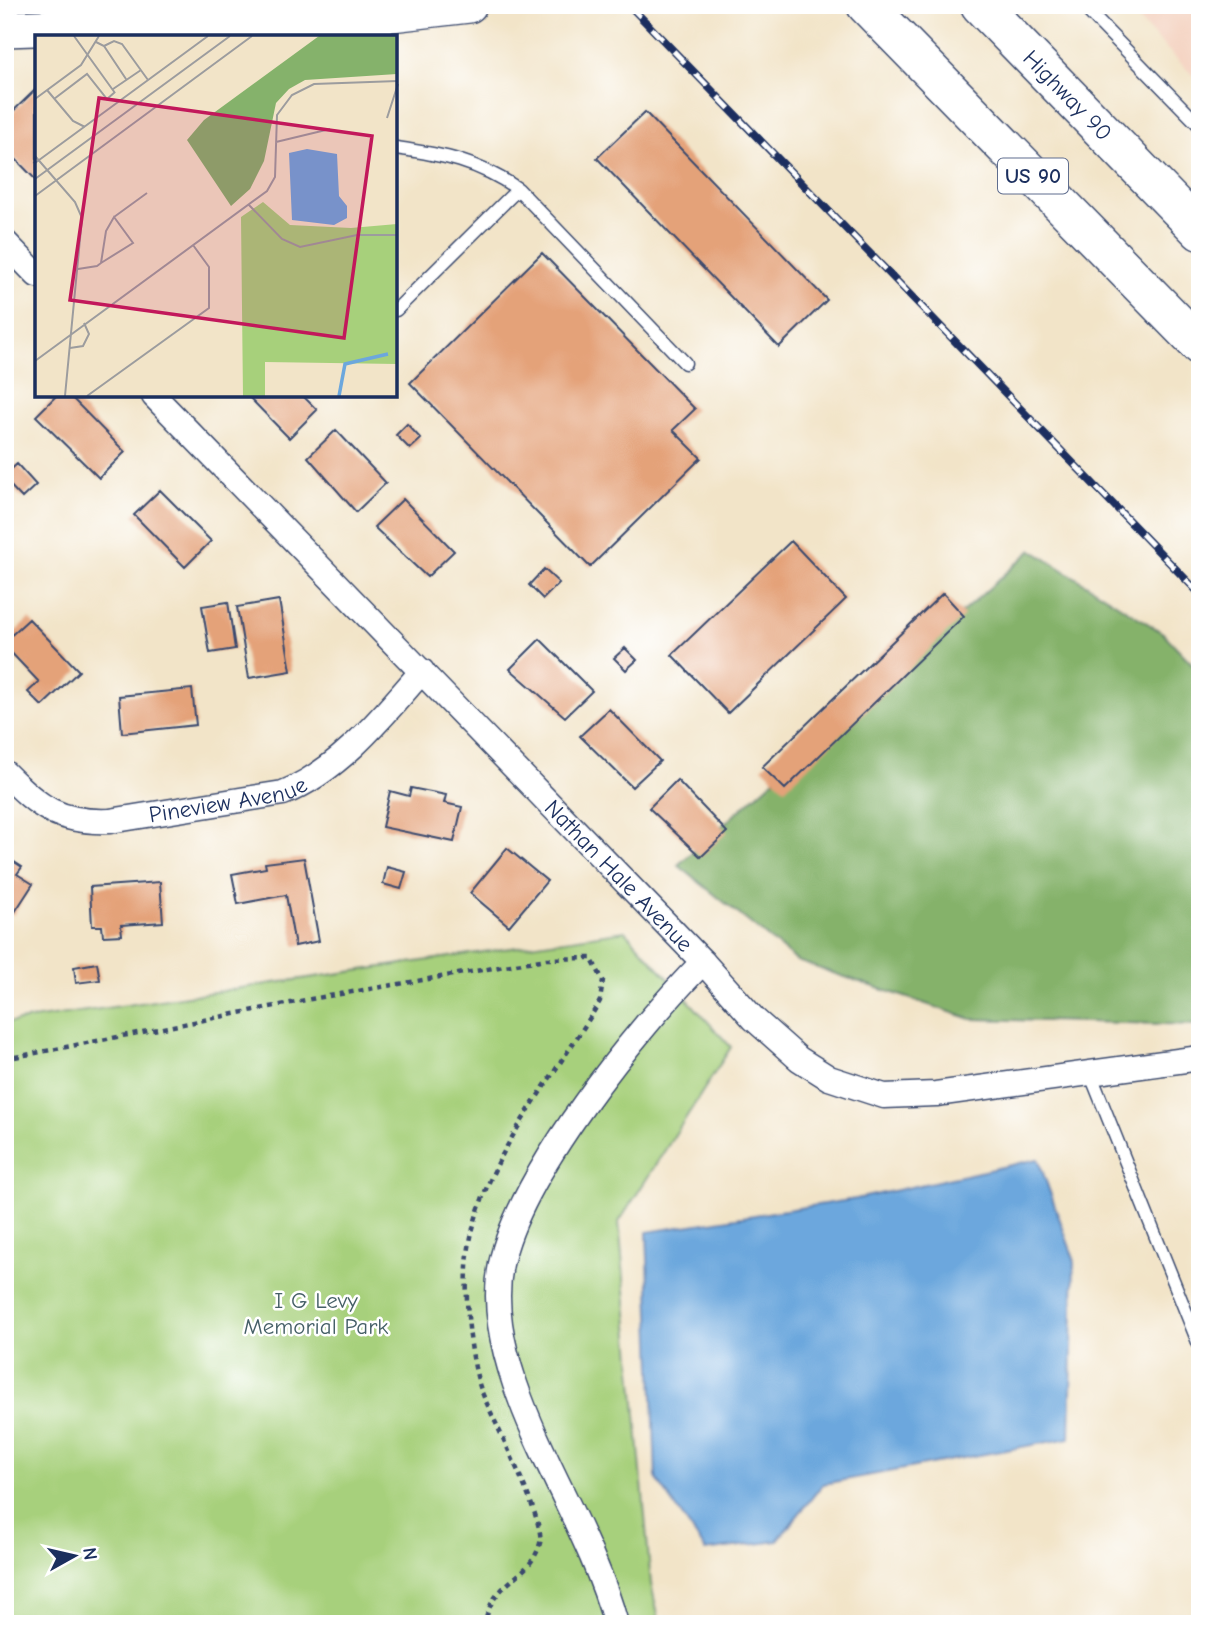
<svg xmlns="http://www.w3.org/2000/svg" width="1205" height="1629" viewBox="0 0 1205 1629" font-family="'Comic Neue',sans-serif">
  <rect width="100%" height="100%" fill="#fff"/>
  <filter id="ink" filterUnits="userSpaceOnUse"><feTurbulence type="fractalNoise" baseFrequency=".0143" numOctaves="2"/><feDisplacementMap in="SourceGraphic" scale="14" xChannelSelector="R" yChannelSelector="G"/><feConvolveMatrix kernelMatrix="1 2 1 2 8 2 1 2 1" color-interpolation-filters="sRGB"/></filter>
  <filter id="wash" filterUnits="userSpaceOnUse"><feTurbulence type="fractalNoise" baseFrequency=".00686" numOctaves="4" result="noise"/><feDisplacementMap in="SourceGraphic" scale="28" xChannelSelector="R" yChannelSelector="G"/><feGaussianBlur stdDeviation="1.57" result="paint"/><feColorMatrix in="noise" values="0 0 0 0 0 0 0 0 0 0 0 0 0 0 0 0 0 1.4 0 .05"/><feComposite in="paint" operator="in"/></filter>
  <g filter="url(#wash)">
    <rect width="100%" height="100%" fill="#f2e4c8"/>
    <path fill="#f4d3c1" d="M1124,5H1200V83Z"/>
    <path fill="#a7d07b" stroke="#61806c" stroke-width="2" d="M625,931L731,1047L619,1222L651,1584L660,1624H5V1023Z"/>
    <path fill="#85b26b" stroke="#507064" stroke-width="2" d="M1032,550L1163,633L1200,672V1025L971,1019L797,961L678,865Z"/>
    <path fill="#6ca7dd" stroke="#446b9e" stroke-width="2" d="M1038,1159L1074,1259L1070,1438L823,1484L777,1541L706,1551L656,1478L647,1232L856,1199Z"/>
    <g id="blocks">
      <path fill="#e4a279" d="M37,88V181L5,148V119Z
        M645,112L827,300L779,347L597,158Z
        M542,253L695,409L673,430L701,458L590,567L410,383Z
        M56,396H70L125,452L99,478L36,416Z
        M251,396H303L317,410L289,438L249,397Z
        M407,424L421,439L410,449L396,435Z
        M336,430L386,483L356,512L308,457Z
        M17,464L36,485L22,498L5,480V475Z
        M160,490L211,541L185,567L134,515Z
        M403,499L454,551L427,577L374,527Z
        M791,541L846,599L728,713L672,655Z
        M544,569L559,583L543,599L529,585Z
        M943,593L964,616L785,789L762,767Z
        M279,600L291,671L249,678L237,607Z
        M228,602L235,649L210,653L202,606Z
        M29,619L79,671L42,706L28,692L39,682L5,646V641Z
        M540,639L592,691L565,717L510,669Z
        M625,648L637,660L626,670L614,658Z
        M192,689L196,725L122,733L119,696Z
        M609,709L660,761L632,787L580,736Z
        M677,780L727,832L701,857L649,808Z
        M411,788L446,795L444,803L462,807L454,842L382,827L390,791L409,796Z
        M507,848L547,881L509,926L470,893Z
        M5,856L22,867L17,874L33,884L13,915L5,910Z
        M304,858L319,941L295,946L286,895L238,904L232,874L266,868L265,863Z
        M387,867L406,872L401,889L383,884Z
        M160,882L163,922L121,925L122,935L103,936L102,926H92L90,887Z
        M97,963L100,980L76,983L74,967Z"/>
    </g>
  </g>
  <g filter="url(#ink)">
    <use href="#blocks" fill-opacity="0" stroke="#3b4a6e" stroke-width="2"/>
    <g fill="none" stroke-linecap="round" stroke-linejoin="round">
      <g stroke="#3b4a6e" stroke-width="15">
        <path id="service" d="M1082,5L1200,126
          M396,148C444,155 477,161 518,189L396,310
          M518,189L685,363
          M1090,1073L1200,1347"/>
      </g>
      <g stroke="#3b4a6e" stroke-width="27">
        <g id="minor">
          <path d="M5,242L37,275"/>
          <path id="s1" d="M154,396L703,962L754,1019L799,1059L829,1078L884,1096L936,1094L1200,1058"/>
          <path id="s2" d="M5,773C40,808 59,823 110,821L283,793C339,771 383,716 422,671"/>
          <path d="M616,1624C593,1540 543,1466 515,1384C502,1345 493,1305 501,1264C520,1174 638,1027 703,962"/>
        </g>
      </g>
      <g stroke="#3b4a6e" stroke-width="38">
        <path id="secondary" d="M5,29L374,16L469,5"/>
      </g>
      <g stroke="#3b4a6e" stroke-width="41">
        <g id="primary">
          <path d="M866,5L1200,346"/>
          <path id="s3" d="M980,5L1200,231"/>
        </g>
      </g>
      <path stroke="#3b4a6e" stroke-width="4.5" stroke-dasharray="5 5" stroke-linecap="butt" d="M5,1059L311,999L546,959L591,958L603,980L600,1001C553,1081 481,1159 468,1254C464,1291 469,1355 481,1390C492,1418 546,1521 540,1543C533,1571 509,1577 494,1599C489,1606 487,1616 484,1624"/>
      <use href="#service" stroke="#fff" stroke-width="12"/>
      <use href="#minor" stroke="#fff" stroke-width="24"/>
      <use href="#secondary" stroke="#fff" stroke-width="35"/>
      <use href="#primary" stroke="#fff" stroke-width="38"/>
      <g stroke="#1b2f5e" stroke-width="8">
        <path id="rail" d="M629,5L1200,594"/>
      </g>
      <use href="#rail" stroke="#fff" stroke-width="5" stroke-dasharray="16" stroke-linecap="butt"/>
    </g>
  </g>
  <g text-anchor="middle" stroke-width="5" stroke-linejoin="round" paint-order="stroke">
    <rect fill="#fff" stroke="#5f6d8e" stroke-width="2" x="998" y="158.5" width="70" height="35" rx="5"/>
    <g font-size="21" font-weight="bold" fill="#1b2f5e">
      <text x="1033" y="183">US 90</text>
    </g>
    <g font-size="23" fill="#1b2f5e" stroke="#fff">
      <text dy="8" stroke="none"><textPath href="#s3" startOffset="126">Highway 90</textPath></text>
      <text dy="8" stroke="none"><textPath href="#s2" startOffset="240">Pineview Avenue</textPath></text>
      <text dy="8" stroke="none"><textPath href="#s1" startOffset="668">Nathan Hale Avenue</textPath></text>
    </g>
    <g font-size="23" fill="#455f67" stroke="#fff">
      <text x="316" y="1308">I G Levy<tspan x="316" dy="26">Memorial Park</tspan></text>
    </g>
  </g>
  <g transform="translate(35 35)">
    <rect width="362" height="362" fill="#f2e4c8"/>
    <path d="M228,167L255,190L316,193L362,189V329L230,327V361H208L206,182Z" fill="#a7d07b"/>
    <path d="M284,1H362V39L270,45L254,54L241,68L229,126L215,154L196,171L152,105L169,85Z" fill="#85b26b"/>
    <path d="M272,114L302,119L304,161L312,171V183L299,190L257,185L254,118Z" fill="#6ca7dd"/>
    <path fill="none" stroke="#6ca7dd" stroke-width="3.5" d="M304,361L310,329L353,319"/>
    <path fill="none" stroke="#9c9c9e" stroke-width="2" d="M39,1L80,58M61,7L69,11L91,44M69,11L79,6L87,9L113,45M78,54L106,35M12,55L38,86L50,92M0,64L46,30L64,1M19,64L52,39L72,64L80,57M352,83L363,49M241,107L295,94M0,121L40,167L47,183L30,361M0,128L173,1M0,144L195,1M0,161L217,1M213,169L247,204L265,212L322,200H363M79,182L112,158M43,234L62,231L66,228L98,208L79,182L71,196L66,228M35,313L48,311L54,299L49,288M0,326L232,156L240,142L242,80L257,60L279,49L363,46M52,361L174,273V232L158,210"/>
    <path fill="#c2185b" fill-opacity="0.15" stroke="#c2185b" stroke-width="3.5" d="M64,63L337,101L309,303L35,265Z"/>
    <rect width="362" height="362" fill="none" stroke="#1b2f5e" stroke-width="3.5"/>
  </g>
  <rect width="1205" height="1629" fill="none" stroke="#fff" stroke-width="28"/>
  <g transform="translate(74 1556) rotate(82)" stroke="#ffffff" stroke-width="5" paint-order="stroke">
  <path d="M0-5L12 26L0 18L-12 26Z" fill="#1b2f5e"/>
  <text y="-10" font-size="19" font-weight="bold" text-anchor="middle" fill="#1b2f5e">N</text>
  </g>
</svg>
